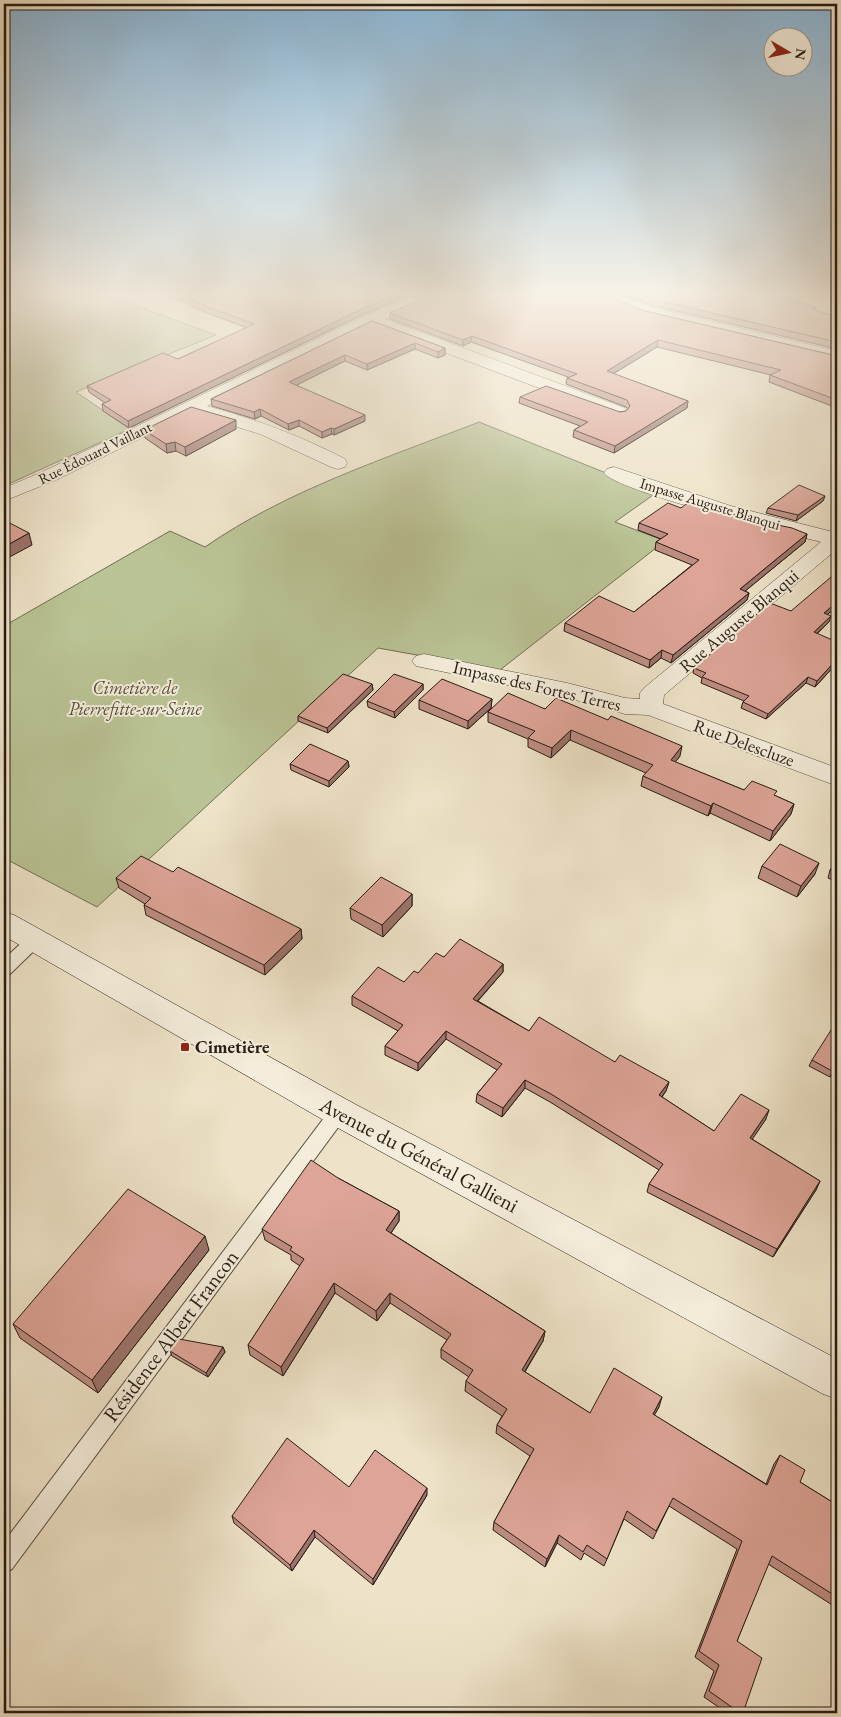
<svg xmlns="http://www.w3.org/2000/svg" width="841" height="1717" viewBox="0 0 841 1717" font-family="'EB Garamond',serif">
  <rect width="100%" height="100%" fill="#eee3c8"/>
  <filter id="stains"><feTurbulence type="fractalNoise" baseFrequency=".004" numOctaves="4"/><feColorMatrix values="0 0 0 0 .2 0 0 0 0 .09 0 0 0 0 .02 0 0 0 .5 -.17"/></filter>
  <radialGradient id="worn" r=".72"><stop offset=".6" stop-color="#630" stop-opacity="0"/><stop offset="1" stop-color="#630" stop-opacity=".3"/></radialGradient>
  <path fill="#bac395" stroke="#707054" d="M4,294H104L216,335L76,392L130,429L4,486Z
    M479,422L656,493L615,522L665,541L500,670L378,648L97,907L4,858V626L170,531L205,547C287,490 387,458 479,422Z"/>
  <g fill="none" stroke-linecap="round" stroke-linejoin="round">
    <g stroke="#594e41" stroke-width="2">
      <path id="lane" d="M35,934L41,936L43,940L41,944L10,974L4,975V959L29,936Z
        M339,1104L345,1106L348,1112L345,1118L12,1569L4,1573V1542L333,1106Z"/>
    </g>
    <g stroke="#594e41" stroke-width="1">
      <path id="street" d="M417,294H437L434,297L385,319L625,408L628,412L625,416L619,417L613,416L372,325L207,406C255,419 301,436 345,459L347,463L345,467L338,469L331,467L260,434L192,413L56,480L4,501V488L42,472L365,316Z
        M595,294H616L655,308L837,351V361L645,315L598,297Z
        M614,467L731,506L837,533V549L664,695L663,704L837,768V786L648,715L625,714L565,697L416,666L412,661L416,656L424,654L567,683L625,698L640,699V693L644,688L821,542C789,534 617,491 604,473L607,469Z"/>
    </g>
    <g stroke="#271c14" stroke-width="1">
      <path id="secondary" d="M4,912L14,915L351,1102L837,1359V1399L823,1394L327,1122L4,936Z"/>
    </g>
    <use href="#lane" fill="#f4eddb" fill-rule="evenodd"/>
    <use href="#street" fill="#f4eddb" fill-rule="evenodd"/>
    <use href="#secondary" fill="#f4eddb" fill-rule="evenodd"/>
  </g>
  <path fill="#be8d82" stroke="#271c14" d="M166,294H413L364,314L129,428L103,411L102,404L105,403L89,392L87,386L178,359L247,328L192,307V305Z
    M620,294H770L816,307L815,310L837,317V349L656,306Z
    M645,311L837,356V408L769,382L770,375H771L657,347L613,374L688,401L687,408L614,453L573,437L574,430L580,426L519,403L520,397L620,412L626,411L628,409L626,407L566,384L567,378L568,377L471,342L463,346L390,319V313Z
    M372,321L445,348V355L438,358L415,349L367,370L345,361L296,385L365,421L334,435L332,434L322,438L299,426L289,430L261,416L255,419L212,406L211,399Z
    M236,429L186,456L176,451L167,453L145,438L144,430Z
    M825,496L823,501L796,521L766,513L768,508Z
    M681,508L749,519L807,534L805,542L745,591L749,593L747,600L671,663L661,658L649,668L564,631L565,623L634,612L692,565L655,550L656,542L661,539L638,530L639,523Z
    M837,606L827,615L829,622L817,634L834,655L837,656V663L815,687L806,683L766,719L741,708L743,702L744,701L701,683L702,678L693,673L694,668L791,611Z
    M372,684L373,690L328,733L298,721V716Z
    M423,684V690L395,718L368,707L367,701Z
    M492,699L491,708L468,729L419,709V700Z
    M545,709L680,756L675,762L744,790L776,796L794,804L791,814L770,841L710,813L708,816L641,786L643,776L646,773L570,740L551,758L528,747V739L488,722V712Z
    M348,761L349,767L329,787L291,770L290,764Z
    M837,861V882L828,878L830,870Z
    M762,866L815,874L797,897L758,878Z
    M173,872L301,929L302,939L265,975L146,915L144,905L145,904L119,888L116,878Z
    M412,894V906L383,937L351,919L350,908Z
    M444,957L503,964V972L478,1001L529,1031L615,1062L669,1082L666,1091L662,1097L714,1131L766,1119L752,1139L820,1181L816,1190L773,1257L647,1192L649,1184L659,1170L550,1102L525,1088L502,1117L476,1102L477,1094L497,1070L446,1039L418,1071L385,1055V1046L398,1031L352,1005V996L404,982Z
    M812,1060L837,1066L830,1077L809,1066Z
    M338,1178L399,1211V1221L391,1233L545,1331L543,1341L525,1372L590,1413L659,1407L654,1415L766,1484L774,1464L780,1455L800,1482L837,1505V1608L768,1564L737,1641L743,1713H727L704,1697L714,1671L695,1657L737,1549L669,1506L653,1539L624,1519L604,1566L584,1553L581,1560L557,1543L545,1567L493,1530L494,1522L530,1456L496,1433L497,1425L502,1416L465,1391L466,1381L469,1377L441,1358V1349L447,1340L390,1303L377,1321L335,1293L283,1376L250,1355L248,1345L300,1266L291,1260V1255L265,1240L262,1229Z
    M209,1250L98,1393L20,1338L13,1324Z
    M223,1347L225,1352L208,1377L172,1356L170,1351Z
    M349,1487L427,1495L373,1585L315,1537L292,1571L234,1523L232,1516Z"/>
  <path fill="#9b736a" stroke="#271c14" d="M399,294H413L364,314L129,428L128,421L364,308Z
    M472,336L471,342L463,346V340Z
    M658,340L657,347L606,378L607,371Z
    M415,343V349L367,370V364Z
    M445,348V355L438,358V352Z
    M345,355V361L289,389V382Z
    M688,401L687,408L614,453L615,446Z
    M260,409L261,416L255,419L254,412Z
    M365,415V421L334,435V429Z
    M236,420V429L186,456L185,447Z
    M299,420V426L289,430L288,424Z
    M331,428L332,434L322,438V432Z
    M175,442L176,451L167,453L166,444Z
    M825,496L823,501L796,521L798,515Z
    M29,533L32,545L4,560V547Z
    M807,534L805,542L738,597L740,589Z
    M749,593L747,600L671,663L673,655Z
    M837,602V606L822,619L824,613Z
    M831,616L829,622L812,638L814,632Z
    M837,647V651L830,659L832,654Z
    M662,650L661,658L649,668L650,660Z
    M837,659V663L815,687L817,681Z
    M808,677L806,683L766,719L768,714Z
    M372,684L373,690L328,733L327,728Z
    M423,684V690L395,718L394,712Z
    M492,699L491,708L468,729V721Z
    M571,730L570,740L551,758L552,748Z
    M682,746L680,756L669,770L671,760Z
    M348,761L349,767L329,787V781Z
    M713,803L710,813L708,816L711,806Z
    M794,804L791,814L770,841L773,831Z
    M819,863L815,874L797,897L801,886Z
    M412,894V906L383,937L382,925Z
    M301,929L302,939L265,975L264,965Z
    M503,964V972L472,1007L473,999Z
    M446,1031V1039L418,1071V1063Z
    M4,1054L10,1070L4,1076Z
    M837,1064V1066L830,1077L832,1071Z
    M525,1080V1088L502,1117L503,1108Z
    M669,1082L666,1091L657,1103L659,1095Z
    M769,1110L766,1119L747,1147L750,1138Z
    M820,1181L816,1190L773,1257L777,1249Z
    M399,1211V1221L386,1240V1230Z
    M205,1236L209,1250L98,1393L92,1380Z
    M334,1283L335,1293L283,1376L281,1367Z
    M390,1293V1303L377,1321L376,1311Z
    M545,1331L543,1341L520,1379L522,1370Z
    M223,1347L225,1352L208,1377L206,1373Z
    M662,1397L659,1407L650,1423L653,1414Z
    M427,1488V1495L373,1585V1579Z
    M314,1530L315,1537L292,1571L290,1565Z
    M559,1535L557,1543L545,1567L547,1559Z"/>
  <path fill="#dda497" stroke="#271c14" d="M180,294H399L364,308L128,421L102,404L111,400L87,386L163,353L178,359L254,324L191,301L194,300Z
    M433,294H601L645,311L837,356V400L770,375L781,370L658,340L607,371L688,401L615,446L574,430L588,422L520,397L546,386L620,412L626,411L630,406L627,400L567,378L577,374L472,336L463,340L390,313Z
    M638,294H770L816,307L812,309L837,317V342L656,300Z
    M372,321L445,348L438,352L415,343L367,364L345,355L289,382L365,415L334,429L331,428L322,432L299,420L288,424L260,409L254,412L211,399Z
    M191,407L236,420L185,447L175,442L166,444L144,430Z
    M799,485L825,496L798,515L768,508Z
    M690,501L749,519L792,528L807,534L740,589L749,593L673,655L662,650L650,660L565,623L599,596L634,612L699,560L656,542L668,534L639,523L668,503L681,508Z
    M4,520L29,533L4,547Z
    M837,572V602L824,613L831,616L814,632L837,642V647L832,654L837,656V659L817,681L808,677L768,714L743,702L749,696L702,677L706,673L694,668L770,603L791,611Z
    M343,674L372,684L327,728L298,716Z
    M394,674L423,684L394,712L367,701Z
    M442,679L492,699L468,721L419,700Z
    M508,693L545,709L556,698L608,720L611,716L682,746L671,760L744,790L752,781L777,791L774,795L794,804L773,831L713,803L711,806L643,776L653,765L571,730L552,748L528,738L535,731L488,712Z
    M310,744L348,761L329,781L290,764Z
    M780,844L819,863L801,886L762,866Z
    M141,856L173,872L178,867L301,929L264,965L144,905L151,898L116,878Z
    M837,861V873L830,870Z
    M381,877L412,894L382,925L350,908Z
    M460,939L503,964L473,999L529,1031L539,1017L615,1062L620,1055L669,1082L659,1095L714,1131L741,1094L769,1110L750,1138L820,1181L777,1249L649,1184L663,1164L551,1094L525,1080L503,1108L477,1094L502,1064L446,1031L418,1063L385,1046L403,1025L352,996L378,967L404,982L414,971L418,973L436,953L444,957Z
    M833,1027L837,1029V1064L832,1071L812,1060Z
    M311,1160L338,1178L399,1211L386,1230L545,1331L522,1370L590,1413L614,1368L662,1397L653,1414L767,1485L780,1455L805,1470L800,1482L837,1505V1597L772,1556L737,1641L762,1658L743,1713H740L709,1691L719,1665L699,1651L742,1541L673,1498L656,1531L627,1511L607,1559L587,1545L583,1552L559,1535L547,1559L494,1522L534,1449L497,1425L507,1409L466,1381L473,1370L441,1349L451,1334L390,1293L376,1311L334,1283L281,1367L248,1345L304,1259L290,1250L292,1247L262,1229Z
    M128,1189L205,1236L92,1380L13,1324Z
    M179,1339L223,1347L206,1373L170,1351Z
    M287,1438L349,1487L375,1450L427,1488L373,1579L314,1530L290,1565L232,1516Z"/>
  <linearGradient id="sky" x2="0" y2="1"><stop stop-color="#8bb7d8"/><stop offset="0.55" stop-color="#f7f2e6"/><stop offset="1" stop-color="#f7f2e6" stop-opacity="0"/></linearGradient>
  <rect width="841" height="534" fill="url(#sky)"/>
  <rect fill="#8f2418" stroke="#f4eddb" stroke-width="2" x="180" y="1042" width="10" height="10" rx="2.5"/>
  <g text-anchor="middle" stroke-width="4" stroke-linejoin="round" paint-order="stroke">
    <g font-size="15" fill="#271c14" stroke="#f4eddb">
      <text transform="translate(95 453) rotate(-26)" y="5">Rue Édouard Vaillant</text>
      <text transform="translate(710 504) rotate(17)" y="5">Impasse Auguste Blanqui</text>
    </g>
    <g font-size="18" fill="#271c14" stroke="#f4eddb">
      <text transform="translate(739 621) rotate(-40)" y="6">Rue Auguste Blanqui</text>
      <text transform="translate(537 686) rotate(13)" y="6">Impasse des Fortes Terres</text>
      <text transform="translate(744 743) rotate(20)" y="6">Rue Delescluze</text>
    </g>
    <g font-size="18" font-style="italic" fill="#534e3b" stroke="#f4eddb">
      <text x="135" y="694">Cimetière de<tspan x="135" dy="21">Pierrefitte-sur-Seine</tspan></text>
    </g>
    <g font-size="18" font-weight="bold" fill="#271c14" stroke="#f4eddb" text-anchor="start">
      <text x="195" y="1053">Cimetière</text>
    </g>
    <g font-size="21" fill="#271c14" stroke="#f4eddb">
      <text transform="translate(419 1155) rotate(28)" y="7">Avenue du Général Gallieni</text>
      <text transform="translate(171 1336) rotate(-53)" y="7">Résidence Albert Francon</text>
    </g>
  </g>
  <rect width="841" height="1717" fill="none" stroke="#eee3c8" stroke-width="20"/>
  <rect x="5" y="5" width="831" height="1707" fill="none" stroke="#271c14" stroke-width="2.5"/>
  <rect x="10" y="10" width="821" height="1697" fill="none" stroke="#271c14"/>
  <g transform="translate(788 52) rotate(99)"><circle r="24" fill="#f4eddb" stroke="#a2998b"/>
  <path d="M0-4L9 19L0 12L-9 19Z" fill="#8f2418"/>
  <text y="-8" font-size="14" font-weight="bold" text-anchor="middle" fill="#271c14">N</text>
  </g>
  <rect width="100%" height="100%" filter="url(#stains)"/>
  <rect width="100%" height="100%" fill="url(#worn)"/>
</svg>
